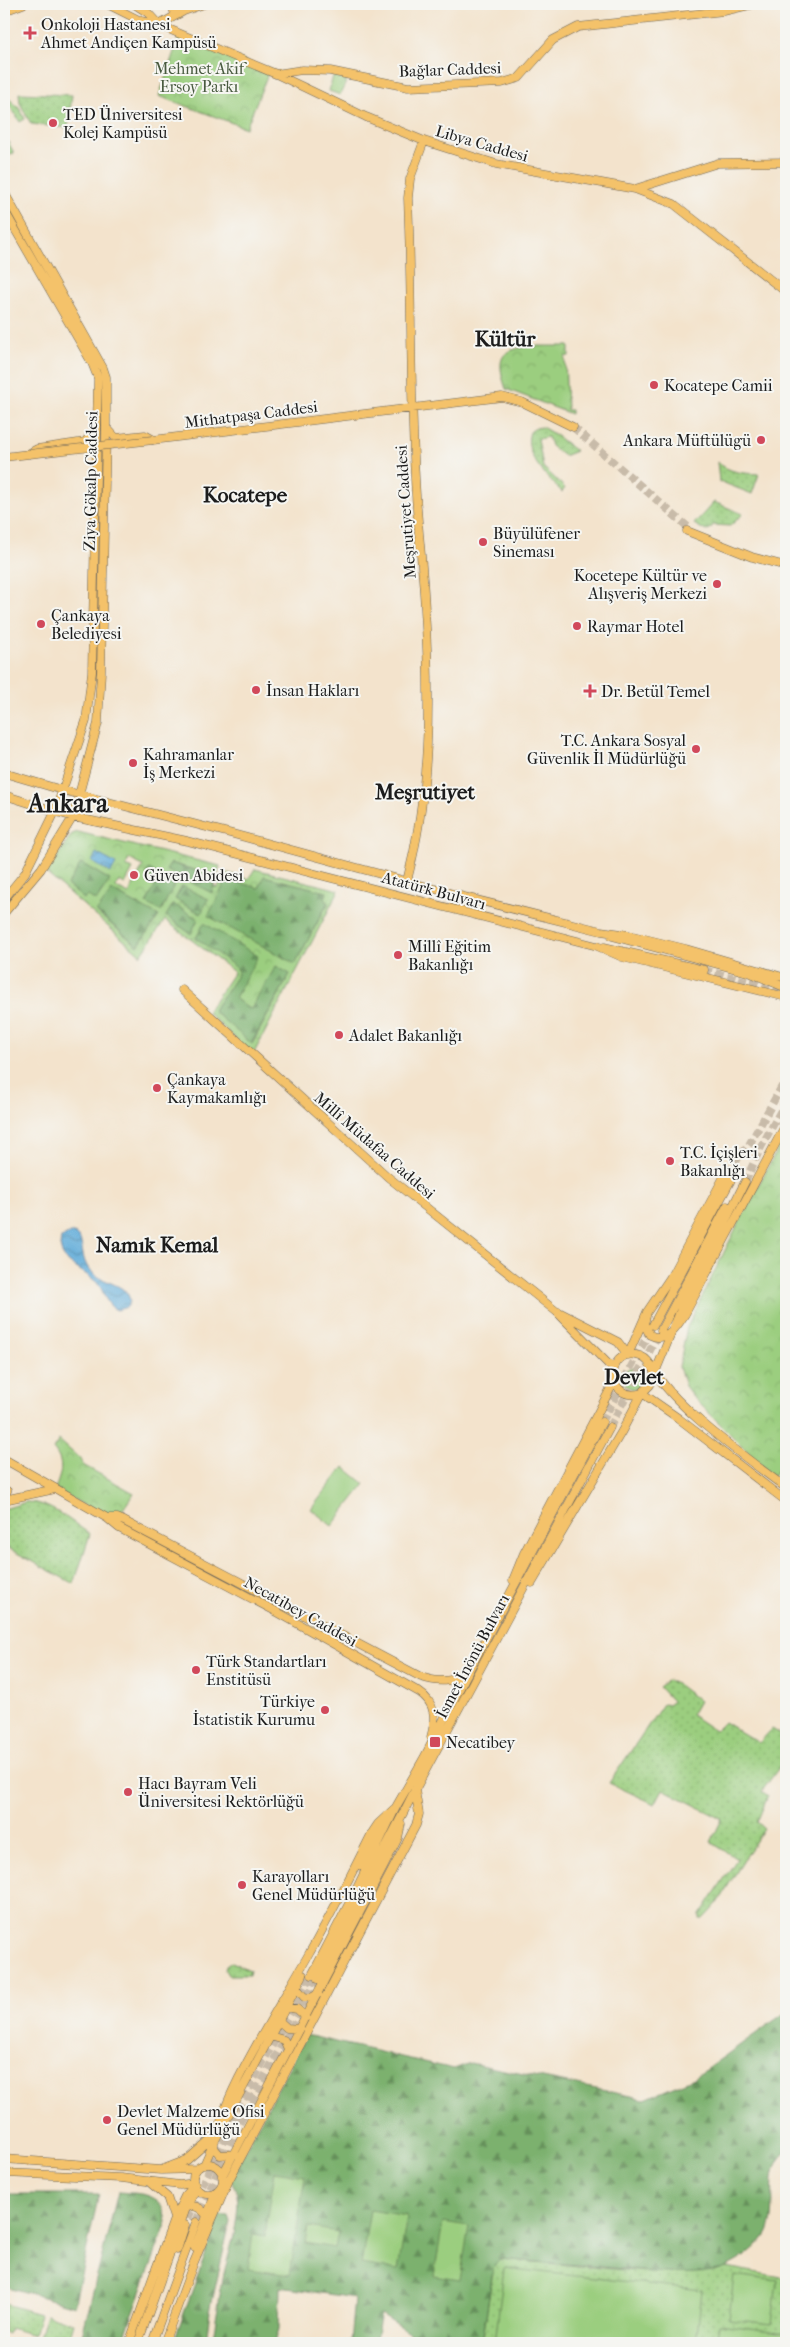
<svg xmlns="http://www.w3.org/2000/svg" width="790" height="2347" viewBox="0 0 790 2347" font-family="'IM FELL French Canon',serif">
  <defs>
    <pattern id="grass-dots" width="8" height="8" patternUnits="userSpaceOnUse" patternTransform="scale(1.25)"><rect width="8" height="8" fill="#9bce7f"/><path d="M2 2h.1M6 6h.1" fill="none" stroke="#85b06d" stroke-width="1.8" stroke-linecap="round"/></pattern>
    <pattern id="forest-firs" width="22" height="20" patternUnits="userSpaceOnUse" patternTransform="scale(1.25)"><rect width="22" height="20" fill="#7cb16e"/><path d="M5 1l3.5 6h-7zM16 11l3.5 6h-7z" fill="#658f5a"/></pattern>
    <pattern id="park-crowns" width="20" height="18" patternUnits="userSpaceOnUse" patternTransform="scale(1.25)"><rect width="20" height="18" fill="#9bce7f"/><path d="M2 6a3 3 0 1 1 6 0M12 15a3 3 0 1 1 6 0" fill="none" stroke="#85b06d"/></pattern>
    <pattern id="water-waves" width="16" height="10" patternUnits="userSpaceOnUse" patternTransform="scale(1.25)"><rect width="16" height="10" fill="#60acd9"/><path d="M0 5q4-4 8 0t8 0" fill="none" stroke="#4e8baf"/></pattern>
  </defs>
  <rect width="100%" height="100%" fill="#f6f6f2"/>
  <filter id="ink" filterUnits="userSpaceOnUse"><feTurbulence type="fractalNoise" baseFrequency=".02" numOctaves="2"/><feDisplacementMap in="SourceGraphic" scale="10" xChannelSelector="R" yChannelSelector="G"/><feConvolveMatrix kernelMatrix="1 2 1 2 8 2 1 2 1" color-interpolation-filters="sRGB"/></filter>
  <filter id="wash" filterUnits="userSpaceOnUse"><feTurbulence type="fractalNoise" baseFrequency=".0096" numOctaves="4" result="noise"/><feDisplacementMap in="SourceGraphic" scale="20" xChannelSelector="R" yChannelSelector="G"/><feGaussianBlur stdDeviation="1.12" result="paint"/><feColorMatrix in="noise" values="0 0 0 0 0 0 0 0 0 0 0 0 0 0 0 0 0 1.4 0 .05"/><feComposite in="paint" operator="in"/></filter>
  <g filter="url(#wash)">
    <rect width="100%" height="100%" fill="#f3e3cc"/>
    <path fill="url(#grass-dots)" stroke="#5c754e" d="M19,93L72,95L68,128L31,124L20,103Z
      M5,95L19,108L25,119L20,122L4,97Z
      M6,138L14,153L4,158V139Z
      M542,427L554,434L576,451L564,456L551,446L548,437L538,439L543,467L565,488L562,492C548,477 522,455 530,432L535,428Z
      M717,462C731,473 742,473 759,474L752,494L719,481Z
      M714,502L743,514L730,526L713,525L710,529L706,531L694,524Z
      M623 1378a11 11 0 1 1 22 0a11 11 0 1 1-22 0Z
      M26,1502C50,1502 70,1521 90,1534L74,1584L4,1546V1509Z
      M668,1680L678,1685L699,1701L691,1715L715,1731L724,1722L759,1743L772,1729L786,1737V1758L762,1791L768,1796L757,1822L764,1828L716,1905L703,1919H700V1915L737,1859L711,1842L722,1819L663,1789L655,1804L609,1783L663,1704L669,1705L672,1701L659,1687Z
      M232,1962L250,1970L249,1975H228L225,1970L226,1966Z
      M500,2259L635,2271L692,2272L726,2267L786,2278V2343H482L493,2270L495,2264Z
      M5,2304L40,2314L34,2335L10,2328L8,2334L4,2332Z
      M46,2314L74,2323L68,2343H66L68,2336L57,2333L54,2341L39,2337Z"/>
    <path fill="url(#forest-firs)" stroke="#4c6645" d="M81,863L110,880L96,902L84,899L67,885Z
      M170,863L216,876L212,893L165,870Z
      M149,868L176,883L161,911L146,904L157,881L146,874Z
      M264,876L327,892L328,902L295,964L207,916L227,879L259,888Z
      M183,886L209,899L201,914L175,899Z
      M112,891L159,916L138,946L96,911Z
      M173,904L198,919L191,934L166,916Z
      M204,923L259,956L235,998L247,1008H251L276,966L290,974L251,1044L213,1011L238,974L196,938Z
      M786,2012V2152C761,2171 782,2211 766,2235C754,2251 737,2264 717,2270C686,2278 635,2270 603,2267C569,2264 535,2262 500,2259L495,2264L493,2270L482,2343H427L381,2314L375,2343H350L354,2298L280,2287L279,2329L275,2343H212C216,2321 219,2299 223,2278C227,2257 250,2195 229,2180L306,2035L454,2069L470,2063L645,2099L694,2078Z
      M118,2192C143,2194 163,2192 167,2222L122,2343H80Z
      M4,2194H99L74,2306L4,2286Z
      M220,2215L228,2216L230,2222L210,2311L206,2343H173Z"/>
    <path fill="url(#park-crowns)" stroke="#5c754e" fill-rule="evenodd" d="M180,34L269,71L246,128L159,96Z
      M333,76L347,80L340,95L329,91Z
      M535,346H569V356L565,357L567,410H571V414L506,389C494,354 503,349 535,346Z
      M78,832L220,866L214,887L218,888L222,875L228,873L248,879L255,869L339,890L253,1055L207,1012L234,972L165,920L141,955L46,873L72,834ZM129,859L143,866L129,894L115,887L119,881L125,884L133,869L126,866ZM81,863L110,880L96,901L88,896L84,899L67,885ZM171,863L216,876L212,893L166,870ZM149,869L175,883L161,911L146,903L157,883V881L146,875ZM264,876L327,892L325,899L328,903L295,964L208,916L227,879L259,888ZM182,886L208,899L201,914L175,899ZM112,891L159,916L138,946L96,912ZM173,904L198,919L191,934L166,916ZM204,923L258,956L235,998L247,1008L251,1009L276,966L290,974L252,1044L213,1011L238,974L237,968L196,938Z
      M786,1133V1470L780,1467L773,1477L694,1398L685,1386L679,1367L687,1327L737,1226Z
      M59,1440L80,1459L83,1465L134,1493L117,1518H107L55,1489C61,1473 65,1463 53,1449Z"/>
    <path fill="#9bce7f" stroke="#5c754e" d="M344,1467L365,1484L332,1526L311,1509Z
      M275,2171L305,2176L290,2275L248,2269L253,2234L265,2236Z
      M370,2210L407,2216L398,2270L361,2264Z
      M443,2222L469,2226L460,2280L434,2276Z
      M308,2227L338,2232L335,2248L305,2243Z
      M504,2268L702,2290L696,2343H495Z
      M734,2275L777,2281L772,2324L729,2319Z
      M719,2324L786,2333V2343H716Z"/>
    <path fill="url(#water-waves)" stroke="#3e647a" d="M96,853L116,864L111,873L92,862Z
      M70,1233H74L80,1239C83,1249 82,1260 89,1269C101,1284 128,1283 130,1301L127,1307L117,1310L113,1308C105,1302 104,1291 98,1284C85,1269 55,1264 61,1238Z"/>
  </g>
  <g filter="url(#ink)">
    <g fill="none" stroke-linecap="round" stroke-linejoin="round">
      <path stroke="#c8bba9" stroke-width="8" stroke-dasharray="8 4" stroke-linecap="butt" d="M573,427L689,528
        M704,970L758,984L780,994
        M726,1173L749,1145L786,1079
        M745,1182L760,1149L786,1101
        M602,1422L651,1329
        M610,1427L659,1333
        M188,2219C223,2134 266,2054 312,1975
        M196,2222L235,2131L318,1979"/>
      <g stroke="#67625a" stroke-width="9">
        <path id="major" d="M107,4L141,21L159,25L276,74L366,117L424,141L496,164L635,189L674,204L786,292
          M134,4L148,13L159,25
          M172,4L175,15
          M4,11L23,4
          M159,25L184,11L204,4
          M276,74L302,70L330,71L408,87L502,83L519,78L553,40L578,27L724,11L754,4
          M635,189L718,163L786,162
          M4,192L103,368L106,377V433L101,672L98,723L73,817L41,869L4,913
          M4,210L92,363L98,378L92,672L86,721L55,812L25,873L4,899
          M106,427L116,438L145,435L154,440
          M153,440L502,397L522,402L573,427
          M28,454L37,449L85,442L96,429
          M4,457L29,454
          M687,531L752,557L786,566
          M4,773L62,790L233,834L461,896L601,931L629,935L686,949L786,978
          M4,795L73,817L187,841L597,946L622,957L786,997
          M407,881C430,793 431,701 425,610C423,566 417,522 415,478C410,385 412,292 408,198L410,179L424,141
          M612,936L751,973L782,986
          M604,947L704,970
          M182,990L388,1177L557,1312L613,1369
          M559,1312L618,1342L628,1355
          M647,1312L644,1324L650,1335C667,1343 677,1327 685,1314L786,1124
          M653,1325L733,1176
          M661,1330L727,1206
          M628,1355L647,1312L670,1278L726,1173
          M642,1393C605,1404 605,1349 636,1355C643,1356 648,1360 651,1366C674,1408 747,1458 786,1488
          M642,1393L678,1418L786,1501
          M4,1459L107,1518L119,1528L279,1613L419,1692C436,1703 436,1719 431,1737
          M4,1489L7,1491L4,1496
          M4,1500L55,1489
          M107,1518H117L124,1521L421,1677C439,1683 450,1682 467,1674
          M513,1580L524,1553L614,1382
          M532,1583L622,1431L642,1393L650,1385L682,1307L745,1182
          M361,1866L384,1826
          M312,1975L357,1888L396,1807L424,1758L467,1674L602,1422
          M318,1979L415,1790L610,1427
          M296,1987L304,1997L311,1998L318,1994
          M285,2007L297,2009L306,2017
          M278,2020L287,2028L299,2029
          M270,2036L284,2040L288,2049
          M214,2142V2148L220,2155L235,2154
          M4,2159L161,2170L197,2169
          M193 2179a15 15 0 1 1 30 0a15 15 0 1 1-30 0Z
          M204,2165L214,2142L303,1975
          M161,2170L187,2160L220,2131C216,2105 294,1982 310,1952C332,1913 352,1873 372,1833L378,1824L394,1809
          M4,2173L121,2178L180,2185L194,2183
          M222,2176L384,1866L398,1838L401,1824
          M148,2181L167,2197L174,2218
          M186,2208C195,2203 202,2209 207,2216
          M195,2248L216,2192
          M177,2250L185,2225
          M129,2343L174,2219L185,2196L195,2185
          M138,2343L186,2208L196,2189
          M152,2343L196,2222
          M164,2343L194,2262L229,2180L416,1825L419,1814L415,1790"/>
      </g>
      <use href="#major" stroke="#f4c26a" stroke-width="8"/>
      <g stroke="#67625a" stroke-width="9" stroke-linecap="butt">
        <path id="major-bridge" d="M29,454L153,440"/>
      </g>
      <use href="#major-bridge" stroke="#f4c26a" stroke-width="8"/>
    </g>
  </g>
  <g fill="#d1495b" stroke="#f6f6f2" stroke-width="2">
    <path d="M27.5 25.5h5v5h5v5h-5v5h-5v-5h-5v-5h5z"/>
    <circle cx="53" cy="123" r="5"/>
    <circle cx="654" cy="385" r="5"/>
    <circle cx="761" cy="440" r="5"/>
    <circle cx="483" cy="542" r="5"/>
    <circle cx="717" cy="584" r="5"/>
    <circle cx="41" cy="624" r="5"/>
    <circle cx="577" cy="626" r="5"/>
    <circle cx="256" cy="690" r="5"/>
    <path d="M587.5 683.5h5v5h5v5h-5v5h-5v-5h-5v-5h5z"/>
    <circle cx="696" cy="749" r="5"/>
    <circle cx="133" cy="763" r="5"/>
    <circle cx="134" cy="875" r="5"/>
    <circle cx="398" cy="955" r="5"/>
    <circle cx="339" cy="1035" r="5"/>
    <circle cx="157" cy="1088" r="5"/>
    <circle cx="670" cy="1161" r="5"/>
    <circle cx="196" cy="1670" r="5"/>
    <circle cx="325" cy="1710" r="5"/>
    <rect x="429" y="1736" width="12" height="12" rx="2.5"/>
    <circle cx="128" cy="1792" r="5"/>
    <circle cx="242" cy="1885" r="5"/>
    <circle cx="107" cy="2120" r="5"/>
  </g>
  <g text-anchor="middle" stroke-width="4" stroke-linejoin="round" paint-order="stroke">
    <g font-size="16" fill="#1c1c1c" stroke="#f6f6f2" text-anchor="start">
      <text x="41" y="30">Onkoloji Hastanesi<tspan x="41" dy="18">Ahmet Andiçen Kampüsü</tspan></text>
      <text x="63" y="120">TED Üniversitesi<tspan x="63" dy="18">Kolej Kampüsü</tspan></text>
      <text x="664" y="391">Kocatepe Camii</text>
      <text x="751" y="446" text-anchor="end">Ankara Müftülügü</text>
      <text x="493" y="539">Büyülüfener<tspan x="493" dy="18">Sineması</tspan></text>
      <text x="707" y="581" text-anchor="end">Kocetepe Kültür ve<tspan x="707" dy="18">Alışveriş Merkezi</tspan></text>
      <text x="51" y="621">Çankaya<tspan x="51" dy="18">Belediyesi</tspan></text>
      <text x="587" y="632">Raymar Hotel</text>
      <text x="266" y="696">İnsan Hakları</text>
      <text x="601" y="697">Dr. Betül Temel</text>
      <text x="686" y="746" text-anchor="end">T.C. Ankara Sosyal<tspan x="686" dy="18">Güvenlik İl Müdürlüğü</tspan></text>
      <text x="143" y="760">Kahramanlar<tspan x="143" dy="18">İş Merkezi</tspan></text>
      <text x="144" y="881">Güven Abidesi</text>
      <text x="408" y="952">Millî Eğitim<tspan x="408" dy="18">Bakanlığı</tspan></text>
      <text x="349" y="1041">Adalet Bakanlığı</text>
      <text x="167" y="1085">Çankaya<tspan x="167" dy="18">Kaymakamlığı</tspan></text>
      <text x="680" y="1158">T.C. İçişleri<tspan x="680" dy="18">Bakanlığı</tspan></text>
      <text x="206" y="1667">Türk Standartları<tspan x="206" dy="18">Enstitüsü</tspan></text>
      <text x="315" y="1707" text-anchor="end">Türkiye<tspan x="315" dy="18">İstatistik Kurumu</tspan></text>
      <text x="446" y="1748">Necatibey</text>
      <text x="138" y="1789">Hacı Bayram Veli<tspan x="138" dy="18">Üniversitesi Rektörlüğü</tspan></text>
      <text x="252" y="1882">Karayolları<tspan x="252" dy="18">Genel Müdürlüğü</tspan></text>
      <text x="117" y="2117">Devlet Malzeme Ofisi<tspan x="117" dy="18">Genel Müdürlüğü</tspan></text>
    </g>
    <g font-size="16" fill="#485a3f" stroke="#f6f6f2">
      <text x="199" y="74">Mehmet Akif<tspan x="199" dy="18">Ersoy Parkı</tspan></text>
    </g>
    <g font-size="16" fill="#1c1c1c" stroke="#f6f6f2">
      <text transform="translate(450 69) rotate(-2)" y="6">Bağlar Caddesi</text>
      <text transform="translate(482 143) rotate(16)" y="6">Libya Caddesi</text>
      <text transform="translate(251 414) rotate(-7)" y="6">Mithatpaşa Caddesi</text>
      <text transform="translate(90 481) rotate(-89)" y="6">Ziya Gökalp Caddesi</text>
      <text transform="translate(405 512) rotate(-94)" y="6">Meşrutiyet Caddesi</text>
      <text transform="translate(434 890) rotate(15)" y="6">Atatürk Bulvarı</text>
      <text transform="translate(375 1145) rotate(41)" y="6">Millî Müdafaa Caddesi</text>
      <text transform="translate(301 1611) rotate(29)" y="6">Necatibey Caddesi</text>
      <text transform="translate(472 1656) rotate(-62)" y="6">İsmet İnönü Bulvarı</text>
    </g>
    <g font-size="21" font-weight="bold" fill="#1c1c1c" stroke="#f6f6f2">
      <text x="505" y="346">Kültür</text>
      <text x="245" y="502">Kocatepe</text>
      <text x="425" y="799">Meşrutiyet</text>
      <text x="157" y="1252">Namık Kemal</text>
      <text x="634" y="1384">Devlet</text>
    </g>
    <g font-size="26" font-weight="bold" fill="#1c1c1c" stroke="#f6f6f2">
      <text x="68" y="812">Ankara</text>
    </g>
  </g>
  <rect width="790" height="2347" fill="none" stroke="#f6f6f2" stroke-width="20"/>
</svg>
